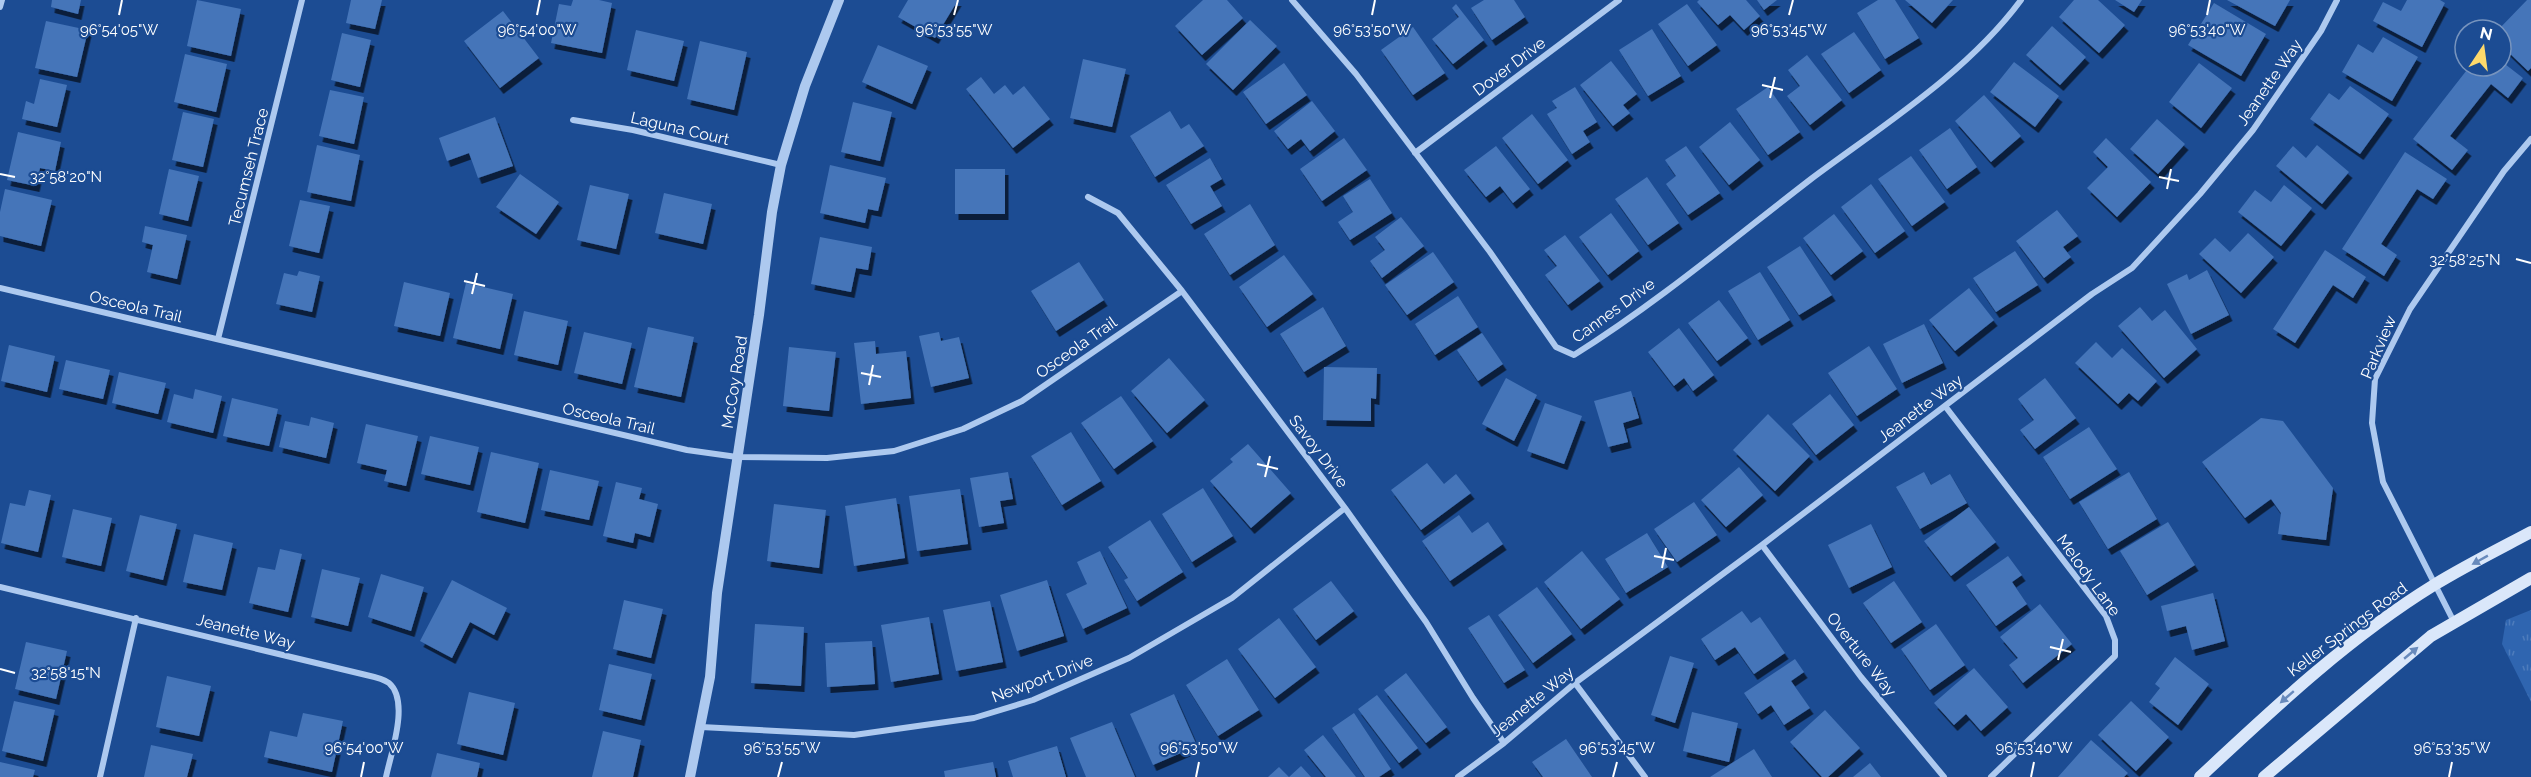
<svg xmlns="http://www.w3.org/2000/svg" width="2531" height="777" viewBox="0 0 2531 777" font-family="Raleway,sans-serif">
  <defs>
    <pattern id="park-tufts" width="24" height="20" patternUnits="userSpaceOnUse" patternTransform="scale(1.5)"><rect width="24" height="20" fill="#2f65b0"/><path d="M3 7l-1-3M5 7V3M7 7l1-3M15 17l-1-3M17 17v-4M19 17l1-3" fill="none" stroke="#4e7cbc"/></pattern>
    <filter id="shadow"><feDropShadow dx="3.5" dy="6" stdDeviation="0" flood-color="#0009"/></filter>
  </defs>
  <rect width="100%" height="100%" fill="#1c4c93"/>
  <path fill="url(#park-tufts)" d="M2531,610V702L2502,644L2506,620Z"/>
  <path fill="#4575b9" filter="url(#shadow)" d="M52,0H81L78,14L51,7Z
    M197,0L241,9L231,56L187,46Z
    M351,0H382L375,29L346,23Z
    M573,0H599L612,3L602,53L551,43L559,4L571,6Z
    M908,0H958L935,38L898,17Z
    M1203,0H1227L1243,18L1202,55L1175,26Z
    M1484,0H1514L1525,17L1492,40L1471,8Z
    M1699,0H1746L1760,16L1744,30L1730,15L1718,25L1697,2Z
    M1757,0H1777L1764,10Z
    M1878,0H1895L1919,38L1885,59L1857,13Z
    M1905,0H1953L1932,23Z
    M2074,0H2098L2125,25L2099,53L2059,17Z
    M2115,0H2142L2134,12Z
    M2227,0H2290L2275,26Z
    M2407,0H2440L2445,3L2422,47L2373,21L2383,2L2401,11Z
    M2527,0H2531V68L2528,71L2501,45V30H2498Z
    M2214,3L2266,34L2241,76L2188,45Z
    M1456,4L1484,40L1453,64L1432,39L1459,17L1452,8Z
    M1687,4L1717,45L1688,66L1658,24Z
    M503,11L539,58L500,88L464,41Z
    M1250,20L1277,46L1233,90L1206,64Z
    M46,21L88,30L77,77L35,68Z
    M2052,26L2086,57L2060,85L2026,55Z
    M1413,27L1445,73L1413,95L1381,50Z
    M1652,29L1681,76L1648,96L1619,50Z
    M636,30L684,41L674,81L627,70Z
    M1854,32L1881,70L1849,93L1821,54Z
    M342,33L371,40L360,87L331,80Z
    M2383,37L2418,57L2392,101L2342,72L2358,44L2373,53Z
    M700,41L747,52L734,110L687,99Z
    M878,45L928,66L912,104L862,82Z
    M185,54L227,64L216,112L174,102Z
    M1807,55L1842,100L1810,125L1787,96L1800,86L1788,70Z
    M1083,59L1126,69L1112,127L1070,118Z
    M1611,61L1637,94L1623,105L1630,113L1613,126L1580,85Z
    M2501,61L2523,78L2508,98L2491,84L2450,136L2468,150L2452,170L2413,139L2470,66H2501Z
    M2014,62L2059,96L2035,127L1990,92Z
    M1284,63L1307,95L1266,124L1243,92Z
    M2199,63L2232,88L2201,128L2169,102Z
    M981,77L994,94L1005,85L1013,95L1024,86L1050,119L1013,148L966,89Z
    M40,79L67,85L57,127L22,119L26,101L34,104Z
    M2350,86L2389,114L2360,154L2310,119L2329,93L2339,100Z
    M1575,87L1597,122L1583,131L1590,142L1572,154L1547,114L1557,108L1552,101Z
    M1768,87L1800,132L1768,155L1736,109Z
    M330,90L364,97L354,144L319,136Z
    M1984,95L2021,136L1991,162L1955,121Z
    M1312,101L1335,131L1310,151L1301,139L1288,149L1274,131Z
    M853,102L892,112L880,161L841,152Z
    M1170,111L1181,129L1189,124L1204,146L1155,177L1130,136Z
    M183,112L214,119L203,167L172,160Z
    M1532,114L1568,160L1538,184L1502,138Z
    M495,117L513,166L478,178L469,153L447,161L439,138Z
    M2157,119L2185,144L2158,174L2130,149Z
    M1730,122L1760,160L1729,185L1699,147Z
    M1950,128L1977,167L1947,189L1919,150Z
    M18,132L61,142L55,171L40,168L36,186L7,180Z
    M1344,138L1367,170L1322,201L1300,169Z
    M2106,138L2151,182L2117,217L2087,188L2108,167L2093,152Z
    M317,145L360,155L351,201L307,192Z
    M2317,145L2349,172L2322,204L2276,166L2293,146L2306,158Z
    M1496,146L1530,189L1513,203L1500,186L1486,197L1464,170Z
    M1686,146L1720,193L1688,215L1666,184L1676,176L1665,160Z
    M2405,152L2447,179L2433,199L2417,189L2381,244L2397,255L2384,276L2342,249Z
    M1911,156L1945,202L1912,226L1878,179Z
    M1210,158L1222,179L1210,186L1222,206L1191,224L1166,185Z
    M830,165L886,178L878,211L868,209L865,223L820,213Z
    M169,169L199,176L188,221L159,214Z
    M955,169H1005V214H955Z
    M520,174L559,202L536,234L496,207Z
    M1647,177L1679,223L1648,245L1615,199Z
    M1370,179L1392,213L1350,240L1338,222L1353,212L1343,196Z
    M1871,184L1905,231L1875,253L1841,207Z
    M590,185L629,194L616,249L577,240Z
    M2284,185L2312,208L2281,246L2238,212L2255,190L2271,202Z
    M5,189L52,200L41,246L0,236V212Z
    M664,193L712,204L703,244L655,233Z
    M300,200L330,206L319,253L289,246Z
    M1250,204L1275,245L1230,275L1204,234Z
    M2057,210L2078,236L2063,247L2071,257L2044,278L2016,241Z
    M1611,213L1639,251L1608,275L1579,237Z
    M1834,214L1863,251L1831,275L1803,238Z
    M1401,217L1424,246L1382,278L1370,261L1385,250L1375,237Z
    M145,226L187,235L177,279L147,272L153,245L142,242Z
    M2248,233L2274,257L2241,293L2199,254L2215,238L2230,252Z
    M1565,235L1600,281L1568,305L1545,275L1557,266L1544,250Z
    M820,237L872,247L868,270L856,268L851,292L811,284Z
    M1800,246L1832,295L1799,315L1767,267Z
    M2325,250L2366,277L2353,298L2333,285L2295,343L2273,329Z
    M2015,251L2038,285L1996,312L1973,278Z
    M1433,252L1454,282L1407,315L1385,285Z
    M1284,255L1313,294L1267,327L1239,287Z
    M1079,262L1104,300L1056,331L1031,291Z
    M2207,270L2229,315L2191,334L2167,284L2187,274L2189,280Z
    M299,271L320,276L312,312L276,304L284,273L297,276Z
    M1760,272L1790,320L1758,340L1728,291Z
    M404,282L450,293L440,336L394,326Z
    M466,283L513,294L500,349L453,338Z
    M1969,288L1994,320L1955,351L1929,320Z
    M1458,296L1478,327L1435,355L1415,324Z
    M1719,300L1748,338L1717,361L1688,323Z
    M1323,307L1346,346L1304,372L1280,334Z
    M2140,307L2152,321L2165,310L2197,349L2164,378L2118,326Z
    M524,311L568,321L558,365L514,355Z
    M1924,324L1943,363L1902,383L1883,344Z
    M648,327L694,337L681,397L634,387Z
    M1679,328L1714,375L1693,391L1684,378L1674,386L1648,352Z
    M584,332L632,343L622,384L574,373Z
    M939,332L941,341L959,337L969,378L931,387L919,336Z
    M1482,333L1503,364L1478,381L1457,350Z
    M875,341L876,354L906,351L911,398L861,404L854,343Z
    M2096,342L2112,358L2122,348L2157,381L2138,401L2129,393L2118,404L2075,363Z
    M9,345L55,356L47,392L1,381Z
    M1869,346L1897,389L1857,416L1828,373Z
    M789,347L836,352L829,411L783,406Z
    M1169,358L1205,400L1167,433L1131,391Z
    M66,360L110,370L103,399L59,389Z
    M1324,367L1377,368L1376,399L1371,398V421L1323,420Z
    M119,372L166,383L158,414L112,403Z
    M1506,378L1537,395L1514,441L1482,424Z
    M2045,378L2076,418L2035,449L2020,430L2034,420L2018,399Z
    M195,389L222,396L213,433L167,422L174,394L193,399Z
    M1631,391L1639,418L1623,423L1628,442L1608,447L1594,401Z
    M1830,394L1854,425L1816,455L1792,424Z
    M1121,396L1153,441L1114,469L1081,423Z
    M232,398L278,409L269,446L223,436Z
    M1545,403L1582,416L1564,464L1527,451Z
    M1768,414L1810,456L1775,491L1733,450Z
    M311,417L334,423L326,458L279,447L285,421L309,426Z
    M2261,418L2283,421L2333,488L2326,540L2278,534L2281,513L2271,499L2245,518L2202,462Z
    M366,424L418,436L406,486L384,481L387,470L357,463Z
    M2089,427L2117,469L2070,499L2043,457Z
    M1071,432L1101,481L1062,505L1031,456Z
    M430,436L479,447L470,485L421,474Z
    M1248,444L1291,493L1251,528L1210,481L1233,462L1230,459Z
    M491,452L539,463L525,523L477,512Z
    M1427,463L1444,484L1456,474L1471,493L1421,530L1391,490Z
    M1739,467L1763,495L1726,527L1701,500Z
    M550,470L599,481L589,520L541,510Z
    M1008,472L1013,499L1000,501L1004,523L979,527L970,478Z
    M1924,472L1931,485L1950,474L1967,503L1920,529L1896,487Z
    M2129,472L2157,519L2108,549L2079,502Z
    M616,482L642,488L639,499L658,504L650,537L635,533L633,543L603,536Z
    M1203,488L1233,536L1192,562L1162,514Z
    M960,489L968,544L917,551L909,496Z
    M29,490L51,495L38,552L1,543L10,503L25,506Z
    M896,498L905,558L854,566L845,506Z
    M1694,502L1717,535L1677,562L1654,529Z
    M774,504L826,510L819,568L767,561Z
    M1969,507L1996,542L1951,576L1924,541Z
    M73,509L112,518L101,566L62,557Z
    M140,515L177,524L163,580L126,571Z
    M1459,515L1472,533L1488,522L1503,544L1450,581L1422,541Z
    M1150,520L1183,572L1137,601L1124,580L1128,578L1108,547Z
    M2168,522L2195,565L2147,595L2120,551Z
    M1871,524L1892,567L1849,588L1828,545Z
    M1647,533L1668,567L1626,593L1605,559Z
    M194,534L233,543L222,590L183,582Z
    M280,549L302,554L288,612L249,603L258,567L275,570Z
    M1100,551L1127,608L1083,629L1066,594L1087,584L1077,562Z
    M1582,551L1620,599L1581,629L1544,582Z
    M2008,556L2022,575L2012,582L2027,604L1996,626L1966,585Z
    M322,569L360,578L348,626L311,617Z
    M381,574L424,587L411,631L368,617Z
    M452,580L507,608L494,635L470,622L452,658L420,641Z
    M1047,580L1064,636L1017,651L1000,595Z
    M1331,581L1354,611L1316,640L1293,609Z
    M1894,581L1922,622L1891,643L1863,603Z
    M1537,587L1572,634L1533,663L1498,615Z
    M2213,593L2225,641L2192,650L2186,626L2167,631L2161,606Z
    M624,600L663,609L651,658L613,649Z
    M990,601L1003,662L956,671L943,610Z
    M2040,604L2072,644L2023,683L2009,665L2018,658L2000,637Z
    M1742,611L1751,623L1760,617L1785,653L1754,674L1735,647L1715,660L1701,639Z
    M1489,615L1525,670L1504,683L1468,628Z
    M929,617L939,674L891,682L881,625Z
    M1279,618L1316,667L1275,698L1238,649Z
    M755,624L804,627L801,686L751,683Z
    M1936,624L1965,665L1930,690L1901,649Z
    M872,641L875,684L827,687L825,643Z
    M26,642L67,651L56,699L15,689Z
    M1670,656L1694,663L1675,723L1651,715Z
    M2175,657L2209,684L2178,725L2149,702L2160,688L2155,684Z
    M1227,659L1259,710L1218,736L1186,685Z
    M1795,659L1804,672L1791,681L1810,708L1784,725L1771,705L1758,714L1744,693Z
    M609,664L652,674L641,720L599,710Z
    M1974,668L2008,707L1981,731L1966,714L1954,725L1934,703Z
    M1406,673L1447,727L1426,743L1384,690Z
    M167,676L211,686L199,736L156,727Z
    M469,692L515,703L503,755L457,744Z
    M1174,694L1197,746L1153,765L1130,714Z
    M1377,695L1418,748L1399,763L1358,709Z
    M14,701L55,710L43,761L2,751Z
    M2131,701L2169,737L2136,771L2098,735Z
    M1825,710L1860,748L1828,777H1822L1790,742Z
    M1692,712L1738,723L1729,762L1683,751Z
    M303,713L343,721L332,772L264,757L270,731L297,737Z
    M1354,713L1391,769L1379,777H1365L1332,728Z
    M1112,722L1135,777H1086L1070,738Z
    M603,731L641,740L633,777H592Z
    M1323,735L1356,777H1326L1304,750Z
    M1566,739L1592,777H1543L1532,762Z
    M2091,740L2128,773L2124,777H2058Z
    M151,745L193,754L187,777H144Z
    M1057,746L1066,777H1013L1008,761Z
    M1754,749L1772,777H1710Z
    M437,753L480,763L477,777H431Z
    M0,762L35,770L33,777H0Z
    M993,762L996,777H945L944,771Z
    M1870,763L1881,777H1853Z
    M1301,766L1311,777H1268L1279,767L1289,777Z"/>
  <g fill="none" stroke-linecap="round" stroke-linejoin="round">
    <path stroke="#adc9ef" stroke-width="6" d="M1292,0L1356,74L1490,252L1556,347L1574,355C1657,303 1733,239 1811,179C1882,126 1968,72 2021,0
      M0,7L2,0
      M573,120L633,130L781,165
      M1415,153L1619,0
      M1088,197L1118,213L1182,291L1345,508L1426,622L1473,698L1504,743
      M0,288L687,450L737,457L827,458L894,451L963,429L1022,401L1182,291
      M218,339L302,0
      M1945,406L2106,616L2115,640V656L1991,777
      M1762,545L1861,677L1944,777
      M0,587L362,674C370,676 383,678 389,683C410,701 391,753 386,777
      M2454,622L2383,482L2372,423L2375,379L2410,309L2504,171L2531,139
      M1575,683L1645,777
      M701,727L854,735L974,718L1033,700L1129,658L1232,598L1345,508
      M100,777L136,618
      M1458,777L1504,743L1575,683L1762,545L2092,294L2132,268L2200,194L2253,130L2321,31L2337,0"/>
    <path stroke="#adc9ef" stroke-width="10" d="M690,777L710,677L717,593L759,315L772,212L781,165L805,86L839,0"/>
    <path stroke="#dae7fa" stroke-width="12" d="M2200,777C2274,708 2348,638 2434,585C2465,566 2499,549 2531,532
      M2264,777L2431,636L2531,578"/>
  </g>
  <defs><path id="oneway-solid" d="M-6-.8H1V-3.2L6.5 0L1 3.2V.8H-6Z" transform="scale(1.5)"/></defs>
  <g fill="#688abc">
    <use href="#oneway-solid" transform="translate(2480 560) rotate(151)"/>
    <use href="#oneway-solid" transform="translate(2411 653) rotate(-40)"/>
    <use href="#oneway-solid" transform="translate(2287 697) rotate(139)"/>
  </g>
  <path fill="none" stroke="#fff" stroke-width="2" d="M119,15L122,0M537,15L540,0M954,15L958,0M1372,15L1375,0M1789,15L1793,0M2207,15L2210,0M1762,85L1783,90M1770,98L1775,77M0,174L15,177M2159,177L2179,181M2167,189L2171,169M2516,259L2531,263M464,281L485,286M472,294L477,273M861,373L881,377M869,385L873,365M1257,464L1278,469M1265,477L1270,456M1654,556L1674,560M1662,568L1666,548M2050,647L2071,652M2058,660L2063,639M0,669L15,673M361,777L364,762M778,777L782,762M1196,777L1199,762M1613,777L1617,762M2031,777L2034,762M2449,777L2452,762"/>
  <g text-anchor="middle" stroke-width="4.5" stroke-linejoin="round" paint-order="stroke">
    <g font-size="16" fill="#fff" stroke="#1c4c93">
      <text transform="translate(1509 66) rotate(-37)" y="6">Dover Drive</text>
      <text transform="translate(2269 82) rotate(-55)" y="6">Jeanette Way</text>
      <text transform="translate(680 128) rotate(13)" y="6">Laguna Court</text>
      <text transform="translate(248 167) rotate(-76)" y="6">Tecumseh Trace</text>
      <text transform="translate(136 306) rotate(13)" y="6">Osceola Trail</text>
      <text transform="translate(1613 310) rotate(-36)" y="6">Cannes Drive</text>
      <text transform="translate(1076 347) rotate(-35)" y="6">Osceola Trail</text>
      <text transform="translate(2378 347) rotate(-67)" y="6">Parkview</text>
      <text transform="translate(734 382) rotate(-81)" y="6">McCoy Road</text>
      <text transform="translate(1920 408) rotate(-37)" y="6">Jeanette Way</text>
      <text transform="translate(609 418) rotate(13)" y="6">Osceola Trail</text>
      <text transform="translate(1319 451) rotate(53)" y="6">Savoy Drive</text>
      <text transform="translate(2089 575) rotate(54)" y="6">Melody Lane</text>
      <text transform="translate(2347 629) rotate(-37)" y="6">Keller Springs Road</text>
      <text transform="translate(246 631) rotate(14)" y="6">Jeanette Way</text>
      <text transform="translate(1862 654) rotate(52)" y="6">Overture Way</text>
      <text transform="translate(1042 678) rotate(-21)" y="6">Newport Drive</text>
      <text transform="translate(1532 701) rotate(-39)" y="6">Jeanette Way</text>
    </g>
  </g>
  <g font-size="15" text-anchor="middle" fill="#fff" stroke="#1c4c93" stroke-width="4.5" stroke-linejoin="round" paint-order="stroke">
    <text x="119" y="35">96°54'05"W</text>
    <text x="537" y="35">96°54'00"W</text>
    <text x="954" y="35">96°53'55"W</text>
    <text x="1372" y="35">96°53'50"W</text>
    <text x="1789" y="35">96°53'45"W</text>
    <text x="2207" y="35">96°53'40"W</text>
    <text x="66" y="182">32°58'20"N</text>
    <text x="2465" y="265">32°58'25"N</text>
    <text x="66" y="678">32°58'15"N</text>
    <text x="364" y="753">96°54'00"W</text>
    <text x="782" y="753">96°53'55"W</text>
    <text x="1199" y="753">96°53'50"W</text>
    <text x="1617" y="753">96°53'45"W</text>
    <text x="2034" y="753">96°53'40"W</text>
    <text x="2452" y="753">96°53'35"W</text>
  </g>
  <g transform="translate(2483 48) rotate(13)"><circle r="28" fill="#1c4c93" stroke="#7794be" stroke-width="1.5"/>
  <path d="M0-4.5L10 22L0 15L-10 22Z" fill="#fed96b"/>
  <text y="-9" font-size="16" font-weight="bold" text-anchor="middle" fill="#ffffff">N</text>
  </g>
</svg>
